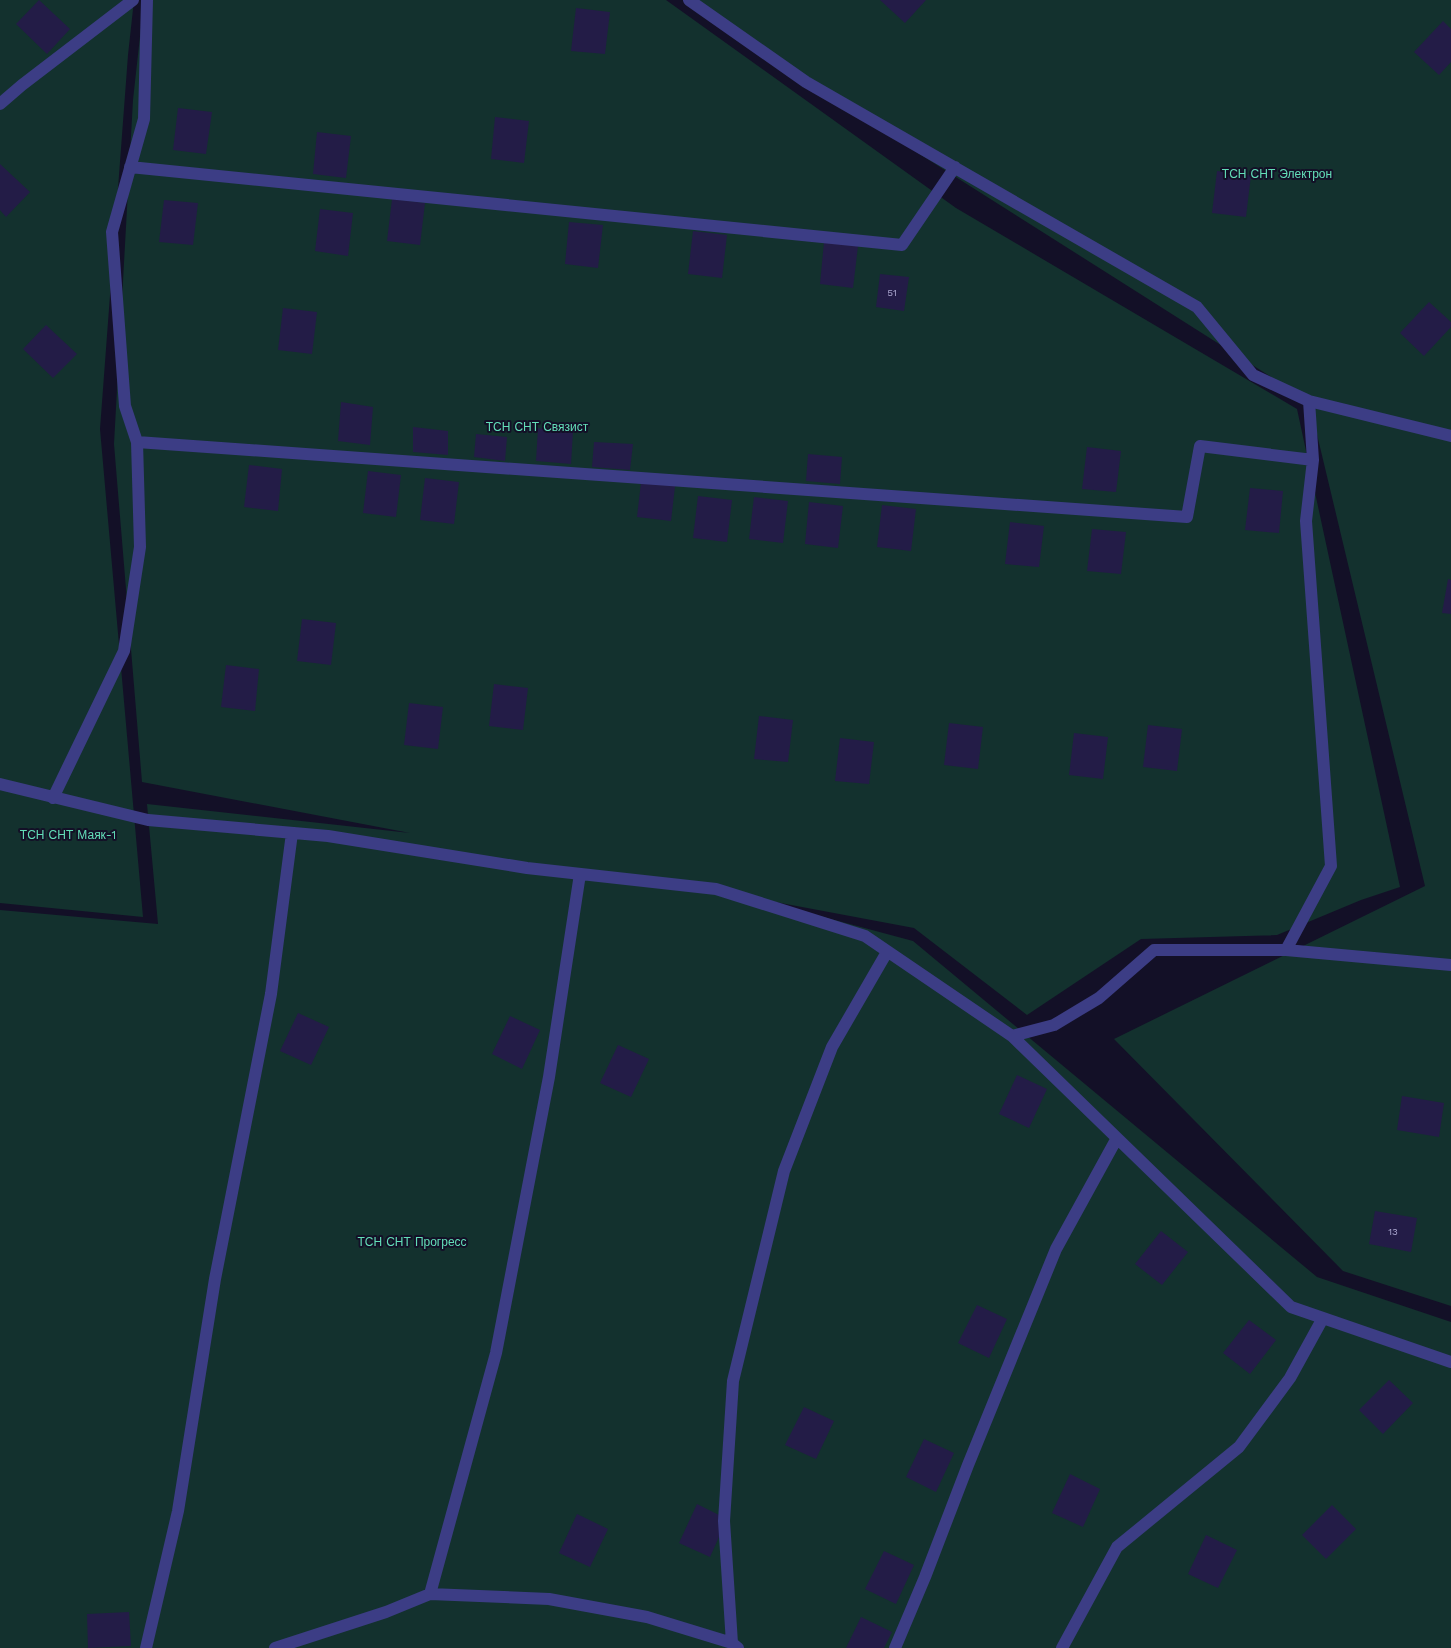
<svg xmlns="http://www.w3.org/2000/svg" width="1451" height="1648" viewBox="0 0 1451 1648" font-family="'Work Sans',sans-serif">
  <rect width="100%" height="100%" fill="#131027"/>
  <path fill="#13312e" d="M0,0H134L128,55L100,429L143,917L0,903Z
    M144,0H666L956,208L1297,409L1400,887L1361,900L1277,935L1141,939L1027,1015L914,928L749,897L913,941L1317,1277L1451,1322V1648H0V910L158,924L147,804L410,833L142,782L114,444L133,100Z
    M691,0H1451V1306L1343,1271L1114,1039L1425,886L1309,401L806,82Z"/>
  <path fill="#231c47" d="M39,0L70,29L47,54L16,24Z
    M880,0H926L905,23Z
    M576,8L610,12L605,54L571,51Z
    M1443,21L1451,29V62L1439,75L1414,52Z
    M178,108L212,112L206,154L173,150Z
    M495,117L529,121L524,163L491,159Z
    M317,132L351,136L346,178L313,174Z
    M0,164L30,192L6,217L0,210Z
    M1217,171L1251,175L1246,217L1212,213Z
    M392,199L425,203L420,245L387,241Z
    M164,200L198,203L193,245L159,242Z
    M320,209L353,213L348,256L315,251Z
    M569,222L603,225L598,268L565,264Z
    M693,231L727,235L722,278L688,274Z
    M824,242L858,246L853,288L820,284Z
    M880,274L909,277L904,311L876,307Z
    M1429,302L1451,322V327L1424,356L1400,333Z
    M283,308L317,312L312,354L278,350Z
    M46,325L77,354L53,378L23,349Z
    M341,402L373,407L370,445L338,441Z
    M413,427L448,431V455L413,452Z
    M538,428L573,431L571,464L536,461Z
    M476,434L507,437L505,461L474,457Z
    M594,442L633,444L630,470L592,467Z
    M1087,447L1121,451L1116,492L1082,489Z
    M808,454L842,457L840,484L806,481Z
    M249,465L282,469L278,511L244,507Z
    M368,471L401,475L396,517L363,513Z
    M642,474L676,478L671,521L637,517Z
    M425,478L459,482L454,524L420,520Z
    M1250,488L1283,491L1279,533L1245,530Z
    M698,496L732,500L727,542L693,538Z
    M754,497L788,501L783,543L749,539Z
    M809,502L843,506L838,548L805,544Z
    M882,505L916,509L911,551L877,547Z
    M1010,522L1044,526L1039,567L1005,564Z
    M1092,529L1126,532L1121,574L1087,571Z
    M1448,579L1451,580V614L1442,613Z
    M302,619L336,623L331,665L297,661Z
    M226,665L259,669L255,711L221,707Z
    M494,684L528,688L523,730L489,726Z
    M409,703L443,707L438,749L404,745Z
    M759,716L793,720L788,762L754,759Z
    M949,723L983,727L978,769L944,765Z
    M1148,725L1182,729L1177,771L1143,767Z
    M1074,733L1108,737L1103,779L1069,775Z
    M840,738L874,742L869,784L835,781Z
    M298,1013L329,1027L311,1065L280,1051Z
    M510,1016L540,1030L522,1069L492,1054Z
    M618,1045L649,1059L631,1097L600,1083Z
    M1017,1075L1047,1089L1029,1128L999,1114Z
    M1402,1096L1444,1103L1439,1137L1397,1130Z
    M1375,1211L1417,1218L1411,1252L1369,1244Z
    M1161,1231L1188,1252L1162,1285L1135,1264Z
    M977,1305L1007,1319L989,1358L958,1343Z
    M1249,1320L1276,1340L1250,1374L1223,1353Z
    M1389,1380L1413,1403L1383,1434L1359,1410Z
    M804,1407L834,1421L816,1459L785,1445Z
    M924,1439L954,1453L936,1492L906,1477Z
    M1070,1474L1100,1489L1083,1527L1052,1513Z
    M697,1504L727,1519L710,1557L679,1543Z
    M1332,1505L1356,1529L1326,1559L1302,1535Z
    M577,1514L608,1529L590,1567L559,1553Z
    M1206,1535L1237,1550L1218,1588L1188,1574Z
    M884,1551L914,1565L896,1604L865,1589Z
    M129,1612L131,1646L88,1648L87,1614Z
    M861,1617L892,1632L884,1648H846Z"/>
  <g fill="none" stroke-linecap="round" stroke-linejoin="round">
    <path stroke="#3c3d85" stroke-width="12" d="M689,0L806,82L1197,307L1253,375L1309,401L1313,460L1306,521L1331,866L1286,950
      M0,104L22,85L133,0
      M130,167L902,245L955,167
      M1309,401L1451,436
      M137,442L1187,517L1200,446L1313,460
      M0,784L148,820L328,836L527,868L716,889L865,936L1012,1036L1291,1307L1451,1362
      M53,798L124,651L140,547L137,442L125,406L112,232L144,119L147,0
      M1012,1036L1054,1025L1099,998L1154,950H1286L1451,965
      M430,1594L496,1353L549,1077L580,874
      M146,1648L178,1511L215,1279L271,994L292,833
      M275,1648L386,1612L430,1594L549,1599L647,1617L732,1643
      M738,1648L732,1643L724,1521L733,1381L784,1171L832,1047L887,952
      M895,1648L925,1577L968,1465L1056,1249L1117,1138
      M1062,1648L1117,1547L1239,1447L1290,1378L1323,1318"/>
  </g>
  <g text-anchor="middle" stroke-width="4" stroke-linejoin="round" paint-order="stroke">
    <g font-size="10" fill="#aca8d0">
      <text x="892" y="296">51</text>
      <text x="1393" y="1235">13</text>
    </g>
    <g font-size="12" fill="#63deb8" stroke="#131027">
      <text x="1277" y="178">ТСН СНТ Электрон</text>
      <text x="537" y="431">ТСН СНТ Связист</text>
      <text x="68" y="839">ТСН СНТ Маяк-1</text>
      <text x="412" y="1246">ТСН СНТ Прогресс</text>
    </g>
  </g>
</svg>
